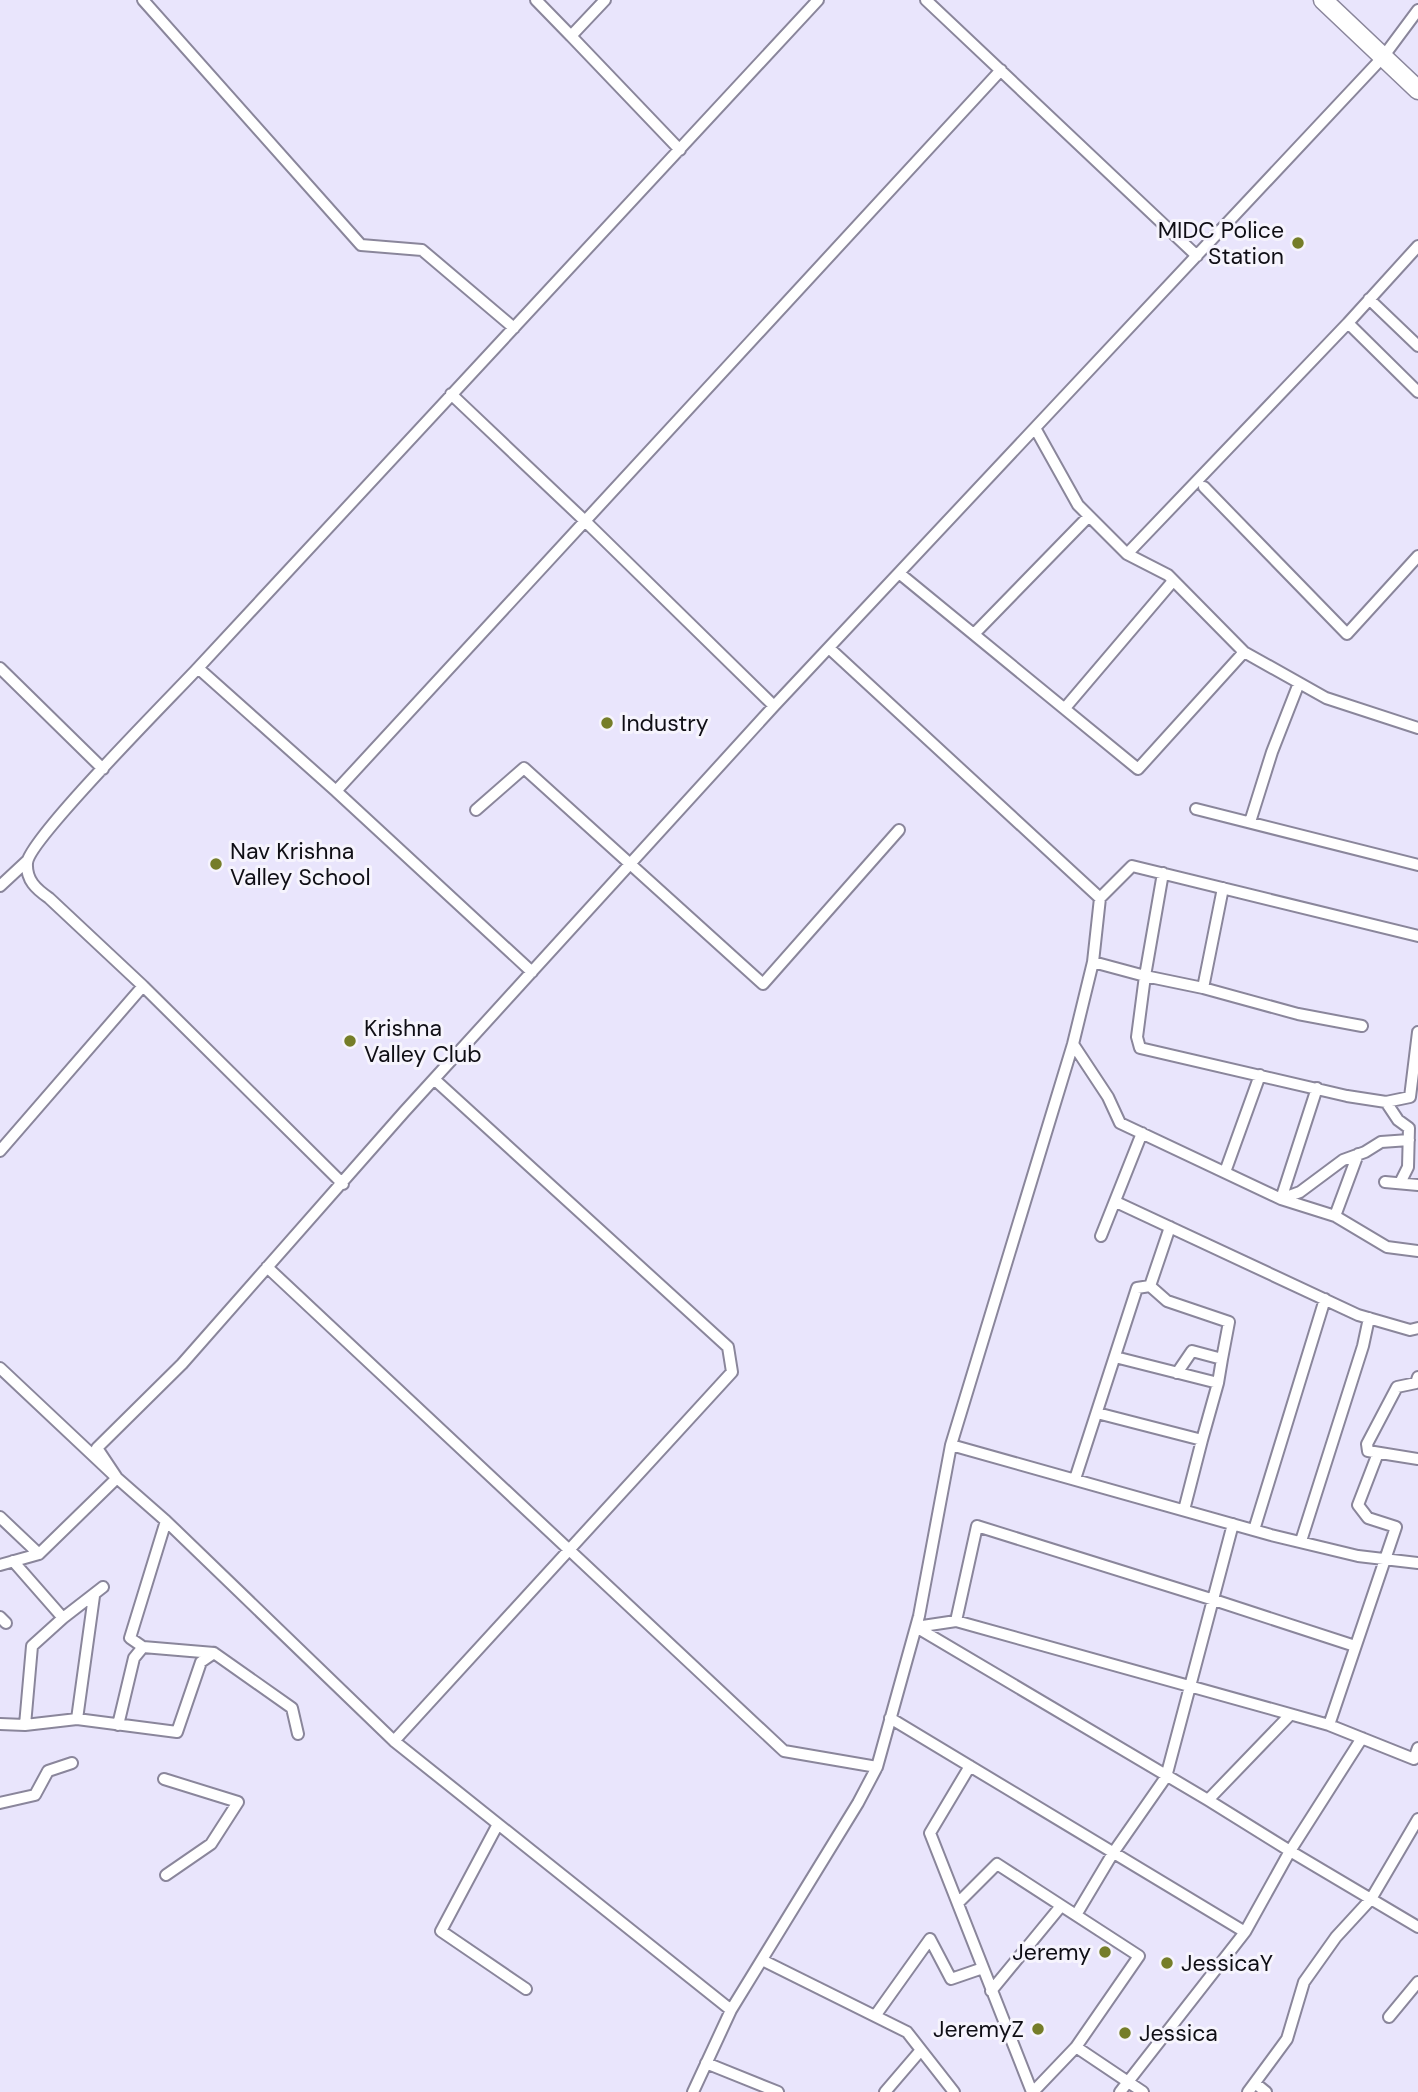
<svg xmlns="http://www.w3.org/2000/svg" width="1418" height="2092" viewBox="0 0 1418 2092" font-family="'DM Sans',sans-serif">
  <rect width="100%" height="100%" fill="#e9e5fc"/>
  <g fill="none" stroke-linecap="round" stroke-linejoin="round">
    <g stroke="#8a869b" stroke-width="14">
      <path id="street" d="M143,0L361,245L422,250L514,328
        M536,0L571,36
        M605,0L571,36L680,150
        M926,0L1197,256
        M1418,246L1348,323L1418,392
        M1369,299L1418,346
        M451,394L585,521L774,706
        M1035,428L1078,505L1127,554L1348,323
        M1204,487L1347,634L1418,556
        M899,573L1138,769L1244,652L1168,575L1127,554
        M974,634L1089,516
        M1244,652L1326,698L1418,728
        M0,668L103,769
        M198,668L336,791
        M1065,708L1173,581
        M1196,809L1418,865
        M476,810L524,768L763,984L899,830
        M1250,822L1272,752L1299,683
        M0,886L27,861
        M1100,898L1132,866L1418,936
        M1093,962L1145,976L1163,873
        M532,972L336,791L1001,70
        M143,986L343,1184
        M1203,988L1223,888
        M1362,1026L1298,1014L1203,988L1145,976L1137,1037L1140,1048L1347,1096L1386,1102L1410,1097L1418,1032
        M1073,1044L1108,1097L1120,1123L1281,1199L1335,1216L1387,1247L1418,1251
        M1317,1088L1281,1199L1300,1192L1343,1160L1365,1152L1381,1142L1409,1140
        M1386,1102L1398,1120L1409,1128L1408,1167L1400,1183
        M0,1151L143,986L49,898C36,889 26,880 27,863C29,839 173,695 198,668L818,0
        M1225,1172L1260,1075
        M1385,1182L1418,1185
        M1116,1202L1358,1315L1410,1330L1418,1328
        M1335,1216L1358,1154
        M1101,1236L1142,1133
        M267,1267L784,1751L877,1767
        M1150,1286L1170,1227
        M1115,1357L1218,1383L1202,1440
        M0,1368L117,1478L166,1521L394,1741L731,2010L858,1803L877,1767L919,1616L951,1445L1073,1044L1093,962L1100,898L829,648
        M1177,1373L1192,1351L1222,1359L1218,1383
        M1418,1377L1416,1383L1397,1387L1367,1444L1368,1451L1418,1459
        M1097,1413L1202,1440L1184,1510
        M951,1445L1271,1535L1358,1556L1418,1563
        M1378,1453L1358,1505L1368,1518L1396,1527L1329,1725L1414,1759L1418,1748
        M1075,1479L1137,1288L1150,1286L1167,1301L1229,1322L1222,1359
        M0,1517L39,1554
        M1254,1530L1325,1299
        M1301,1541L1363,1346L1369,1318
        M13,1561L63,1618L32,1646L25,1725
        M0,1565L39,1554L117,1478L97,1448L182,1364L404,1112L774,706L1383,57L1418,10
        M0,1617L6,1623
        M63,1618L103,1587
        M956,1621L977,1526L1214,1600L1355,1646
        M916,1627L1208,1800L1290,1851L1362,1738
        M916,1627L956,1621L1329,1725
        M143,1647L214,1653
        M890,1718L1245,1932L1290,1851L1418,1927
        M77,1719L94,1596
        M0,1724L25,1725L77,1719L177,1732L201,1662L214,1653L292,1708L298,1734
        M118,1725L134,1658L143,1647L130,1638L166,1521
        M394,1741L732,1372L728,1347L434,1079
        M970,1766L930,1833L1032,2092
        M164,1779L238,1802L211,1844L166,1875
        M1208,1800L1290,1715
        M0,1803L35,1795L48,1771L72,1763
        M498,1824L441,1931L526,1989
        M958,1903L997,1864L1139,1956L1076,2047
        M1076,1915L1113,1853L1166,1777L1233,1524
        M762,1960L907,2032L954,2092
        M991,1991L1061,1906
        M875,2016L930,1939L951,1979L983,1968
        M1389,2017L1418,1982
        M706,2063L778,2092
        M1255,2083L1266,2092
        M693,2092L731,2010
        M885,2092L921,2050
        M1033,2092L1076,2047L1143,2092
        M1120,2092L1245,1932
        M1248,2092L1287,2039L1304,1982L1336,1937L1371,1899L1418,1819"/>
    </g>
    <g stroke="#8a869b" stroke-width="21">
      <path id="primary" d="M1323,0L1418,90"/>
    </g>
    <use href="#street" stroke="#fff" stroke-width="10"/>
    <use href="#primary" stroke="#fff" stroke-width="18"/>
  </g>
  <g fill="#757d29" stroke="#f6f4fd" stroke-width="2.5">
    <circle cx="1298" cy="243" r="7"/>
    <circle cx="607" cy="723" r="7"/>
    <circle cx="216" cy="864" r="7"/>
    <circle cx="350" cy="1041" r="7"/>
    <circle cx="1105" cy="1952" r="7"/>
    <circle cx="1167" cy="1963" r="7"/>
    <circle cx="1038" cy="2029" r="7"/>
    <circle cx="1125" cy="2033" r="7"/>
  </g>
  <g text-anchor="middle" stroke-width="6" stroke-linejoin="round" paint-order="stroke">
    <g font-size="23" fill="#0f0e15" stroke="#f6f4fd" text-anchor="start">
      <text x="1284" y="238" text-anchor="end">MIDC Police<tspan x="1284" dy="26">Station</tspan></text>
      <text x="621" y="731">Industry</text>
      <text x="230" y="859">Nav Krishna<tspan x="230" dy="26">Valley School</tspan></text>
      <text x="364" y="1036">Krishna<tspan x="364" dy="26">Valley Club</tspan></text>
      <text x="1091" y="1960" text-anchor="end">Jeremy</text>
      <text x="1181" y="1971">JessicaY</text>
      <text x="1024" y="2037" text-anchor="end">JeremyZ</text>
      <text x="1139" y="2041">Jessica</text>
    </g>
  </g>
</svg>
